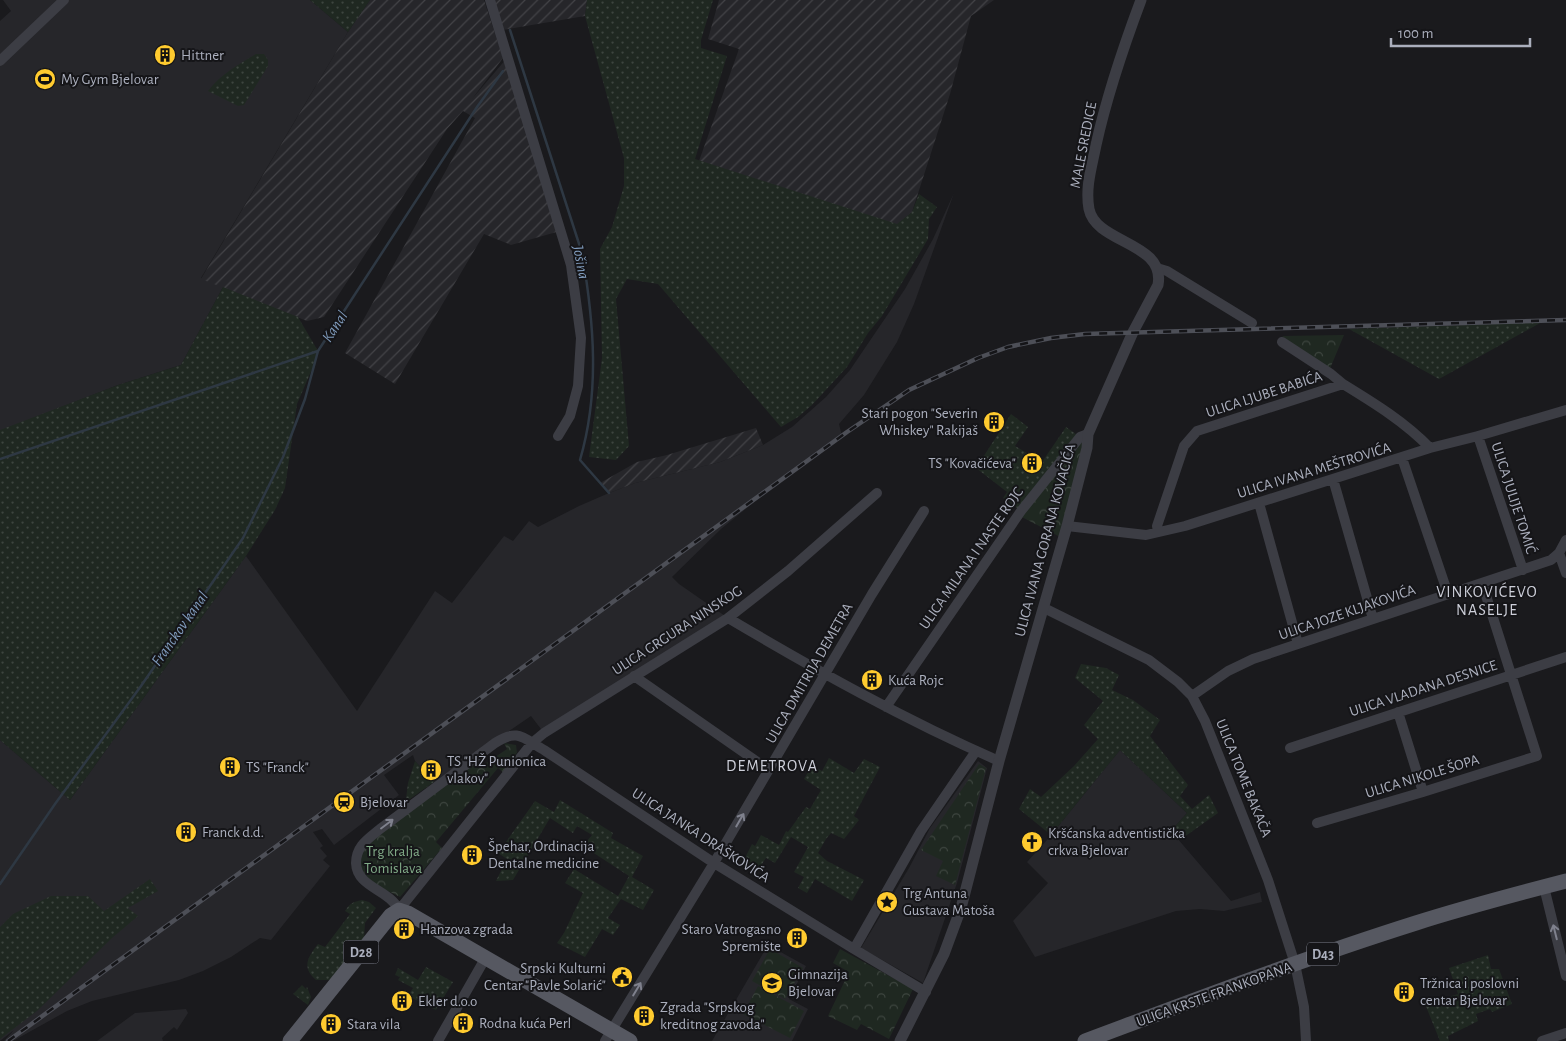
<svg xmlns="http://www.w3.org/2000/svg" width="1566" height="1041" viewBox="0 0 1566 1041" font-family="'Alegreya Sans',sans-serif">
  <defs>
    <pattern id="industrial-furrows" width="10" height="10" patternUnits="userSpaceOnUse" patternTransform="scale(1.25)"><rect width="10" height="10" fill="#26262a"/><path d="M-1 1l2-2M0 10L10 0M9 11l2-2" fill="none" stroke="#434347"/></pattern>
    <pattern id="grass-dots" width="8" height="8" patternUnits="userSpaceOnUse" patternTransform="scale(1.25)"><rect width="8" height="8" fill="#1f2821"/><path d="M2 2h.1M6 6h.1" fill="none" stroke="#3d453f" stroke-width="1.8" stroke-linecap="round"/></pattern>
    <pattern id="forest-crowns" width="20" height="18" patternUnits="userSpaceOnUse" patternTransform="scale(1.25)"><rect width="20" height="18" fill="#1f2821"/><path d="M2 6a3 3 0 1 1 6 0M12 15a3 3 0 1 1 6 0" fill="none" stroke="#3d453f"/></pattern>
  </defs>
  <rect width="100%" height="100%" fill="#1a1a1d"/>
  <path fill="#26262a" d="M3,0H310L348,32L201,278L223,287L181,365L118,385L0,431V21L11,11Z
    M954,193L914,304L897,342L864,395L839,424L842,436L764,494L721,529L672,577L679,584L728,618L544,733L531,716L434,782L415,761L413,755L384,775L399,795L394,799L334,845L322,829L313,832L323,846L320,848L327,856L323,860L330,866L271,940L260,938L231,957L203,971L179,980L92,1001L67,1011L13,1041H4L14,1030L0,1041V740L70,800L246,556L357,711L435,591L452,603L504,536L513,541L529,521L538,527L579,506L609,493L635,483L720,462L763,445L792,427L826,397L850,370L905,289L933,239Z
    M1120,750L1187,813L1171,831L1231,901L1260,892L1262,902L1224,911L1200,909L1176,911L1035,957L1013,921L1048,883L1027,862L1047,840Z
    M978,761L987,768L957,883L923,983L861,948L909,868L930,828Z
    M768,945L806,966L789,999L808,1009L792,1041H712Z
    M186,1009L188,1013L177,1030L174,1027L162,1038L163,1041H97L135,1013Z"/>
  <path fill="url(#industrial-furrows)" d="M370,0H484L503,58L472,99L507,58L490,0H587L585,16L502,30L560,231L511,245L484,234L395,384L345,353L475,118L463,111L447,129L324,317L307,321L201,279L348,32Z
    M719,0H994L971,16L950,94L912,212L897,225L699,161L739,49L708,39Z
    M756,428L763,445L720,462L635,483L609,493L600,483L637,462L667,455Z"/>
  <path fill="url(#grass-dots)" d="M310,0H370L348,32Z
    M587,0H713L701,40V48L727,56L695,159L897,224L912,212L919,194L937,207L929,219L928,239L882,316L868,333L847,367L812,405L798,417L781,427L658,284L627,279L616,299L629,446L616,460L589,457L602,358L600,249L612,227L624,186V158L585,16Z
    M256,54H264L268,60V66L244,105L238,106L208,91C221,74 238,65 256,54Z
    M223,287L298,317L318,351L315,362L297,404L285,488L275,510L246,556L70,800L0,740V430L118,385L181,365Z
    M1542,322L1439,379L1349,329L1525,323Z
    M1011,414L1028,427L1015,446L1042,462L1066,427L1080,437L1021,511L1003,498L1007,492L976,468Z
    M1081,664L1106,668L1119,675L1112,690L1133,700L1160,720L1150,736L1188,785L1180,796L1192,809L1209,795L1218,813L1180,840L1171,831L1187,813L1120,750L1051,835L1019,809L1030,789L1041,797L1074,766L1098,739L1084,725L1103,701L1075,678Z
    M829,758L854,773L864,759L880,767L854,816L859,820L844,839L831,833L826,839L818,853L827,861L864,880L852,901L815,879L807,893L798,888L804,877L794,872L808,847L791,837L775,863L766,858L757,871L743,862L752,844L755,846L761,835L779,845L786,831L788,832L806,807L810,809L821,790L804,779L812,765L822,771Z
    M415,761L434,782L407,801L406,799L408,783Z
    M560,800L613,833L611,838L643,856L632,877L654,890L643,910L621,899L608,918L620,925L613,935L602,929L585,957L557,943L564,933L583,893L565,883L574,869L618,896L629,876L583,846L592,835L577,826L573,833L550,818L513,880L496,881L507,859L498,853L535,801L554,812Z
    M150,879L158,891L128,908L138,916L112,938L37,1011L0,1039V927L13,914L51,896H88L104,911Z
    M362,900L369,902L376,908L365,923L364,939L332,980H316C301,967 308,957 318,944L325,947L350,914L345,911C350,903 353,902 362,900Z
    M1488,955L1491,969H1499L1512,1004L1492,1012L1490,1009L1476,1014L1478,1021L1448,1036L1449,1041H1440L1425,1004L1458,994L1449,968Z
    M426,967L453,982L436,1010L408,996L413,988L398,980L400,977L395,975L398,968L418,980Z
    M302,985L306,989L307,987L311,997L308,1005L293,994Z"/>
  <path fill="url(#forest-crowns)" d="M1344,335L1329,371L1282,336Z
    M1081,442L1085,444L1064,539L1018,515Z
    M504,743L516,745L517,753L509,760L513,765L505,774L498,768L436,842L442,848L400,897C385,889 358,880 361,858C361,853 364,847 366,843L475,763H486L507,749Z
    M979,764L986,768L955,885L936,876L943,861L921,850Z
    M770,949L803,968L785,999L752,981Z
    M840,949L913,989L889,1039L861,1024L857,1030L828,1016L849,972L833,963Z
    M758,986L804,1011L790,1038L743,1014Z"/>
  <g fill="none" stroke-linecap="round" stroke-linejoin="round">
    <path stroke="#2e3843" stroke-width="2.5" d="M510,30L582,253C594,322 600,392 580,460L609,493
      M0,459L318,351L477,107L503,71
      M0,884L55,804L141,686L243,538L283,457L305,399L318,351"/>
    <path stroke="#3c3d44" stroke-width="10" d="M490,0L571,265L581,338L578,386L570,416L558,436
      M0,61L64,0
      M1157,268L1167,271L1252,323
      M1282,342L1331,374L1343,384
      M1478,436L1523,570
      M1402,458L1448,594
      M1333,479L1373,619
      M1259,503L1298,644
      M1067,526L1146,535L1185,526L1430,448L1478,436L1566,410
      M1158,532L1157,526L1184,446L1197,431L1343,384C1374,403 1405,422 1430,448
      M1559,553L1566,573
      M1044,608L1149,660L1178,682L1192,696L1205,721L1268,880L1295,964L1304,1007L1306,1041
      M728,618C816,670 905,720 999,761
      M634,676L769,770
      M1192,696L1228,671L1253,659L1551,560L1559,553L1566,540
      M886,707L1021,511L1080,437L1088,434
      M1398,712L1423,792
      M1290,748L1566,657
      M1317,823L1423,792L1537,756L1482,583
      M1544,887L1566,976
      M854,949L714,863L544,750C523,738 518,728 495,743L380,829C368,839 356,846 356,863C357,888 389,889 399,910L532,743L544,733L728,618L788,571L877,493
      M926,992L854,949L921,831L976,751
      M438,1041L486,957
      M605,1041L714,863L872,594L924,511
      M1542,1041L1566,1033"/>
    <path stroke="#3c3d44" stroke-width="11" d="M900,1041L944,954L961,908L999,761L1067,526L1087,448L1088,434L1133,332L1158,285C1166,242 1096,244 1089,209C1085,187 1092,166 1096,145C1107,95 1123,48 1141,0"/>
    <path stroke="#565861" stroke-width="15" d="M290,1041L391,915L399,910L408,913L630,1041
      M1085,1041C1195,1000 1305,958 1416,923C1466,907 1516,894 1566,881"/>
    <g stroke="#4d4f57" stroke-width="4.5">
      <path id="rail" d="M8,1041L847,432L909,390L978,358L1008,347L1051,338L1085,334L1566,320"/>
    </g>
    <use href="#rail" stroke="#151518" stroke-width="2.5" stroke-dasharray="8" stroke-linecap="butt"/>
  </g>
  <defs><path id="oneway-shaft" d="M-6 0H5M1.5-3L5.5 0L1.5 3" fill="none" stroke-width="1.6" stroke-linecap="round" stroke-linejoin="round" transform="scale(1.25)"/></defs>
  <g stroke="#7f818d">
    <use href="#oneway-shaft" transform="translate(740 820) rotate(-60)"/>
    <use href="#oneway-shaft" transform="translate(387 824) rotate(-37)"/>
    <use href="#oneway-shaft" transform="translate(1555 932) rotate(-104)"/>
    <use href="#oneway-shaft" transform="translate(637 989) rotate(-59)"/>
  </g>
  <defs>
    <g id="building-disc" transform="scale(1.125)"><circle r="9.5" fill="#ffcb2f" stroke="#151518"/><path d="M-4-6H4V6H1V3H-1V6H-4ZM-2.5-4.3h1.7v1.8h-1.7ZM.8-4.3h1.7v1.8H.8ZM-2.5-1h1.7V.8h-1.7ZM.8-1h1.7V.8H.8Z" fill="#111"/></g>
    <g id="stadium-disc" transform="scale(1.125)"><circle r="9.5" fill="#ffcb2f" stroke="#151518"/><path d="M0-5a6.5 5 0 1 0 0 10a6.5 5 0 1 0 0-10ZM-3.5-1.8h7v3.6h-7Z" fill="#111"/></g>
    <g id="station-disc" transform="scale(1.125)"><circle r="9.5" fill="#ffcb2f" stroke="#151518"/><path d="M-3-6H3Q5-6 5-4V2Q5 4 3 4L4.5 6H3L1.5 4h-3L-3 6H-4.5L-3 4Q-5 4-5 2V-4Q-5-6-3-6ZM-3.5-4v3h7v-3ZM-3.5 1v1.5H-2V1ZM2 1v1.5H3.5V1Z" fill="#111"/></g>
    <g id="church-disc" transform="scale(1.125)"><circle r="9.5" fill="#ffcb2f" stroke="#151518"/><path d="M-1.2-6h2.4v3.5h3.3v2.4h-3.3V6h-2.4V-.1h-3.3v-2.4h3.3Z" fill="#111"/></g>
    <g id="sight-disc" transform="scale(1.125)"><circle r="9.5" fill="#ffcb2f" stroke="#151518"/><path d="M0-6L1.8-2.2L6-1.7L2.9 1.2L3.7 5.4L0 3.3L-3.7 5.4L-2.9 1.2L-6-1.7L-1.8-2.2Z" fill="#111"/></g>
    <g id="civic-disc" transform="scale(1.125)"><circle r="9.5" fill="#ffcb2f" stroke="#151518"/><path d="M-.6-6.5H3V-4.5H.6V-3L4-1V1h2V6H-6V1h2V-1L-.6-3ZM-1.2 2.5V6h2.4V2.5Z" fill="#111"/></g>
    <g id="school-disc" transform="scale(1.125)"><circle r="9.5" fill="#ffcb2f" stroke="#151518"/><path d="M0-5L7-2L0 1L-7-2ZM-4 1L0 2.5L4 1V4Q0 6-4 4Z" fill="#111"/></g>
  </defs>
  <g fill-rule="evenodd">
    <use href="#building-disc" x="165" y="55"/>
    <use href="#stadium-disc" x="45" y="79"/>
    <use href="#building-disc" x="994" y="422"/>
    <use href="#building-disc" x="1032" y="463"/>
    <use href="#building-disc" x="872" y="680"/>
    <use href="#building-disc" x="230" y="767"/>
    <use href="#building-disc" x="431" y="770"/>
    <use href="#station-disc" x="344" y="802"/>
    <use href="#building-disc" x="186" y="832"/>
    <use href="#church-disc" x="1032" y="842"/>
    <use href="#building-disc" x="472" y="855"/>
    <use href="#sight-disc" x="887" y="902"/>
    <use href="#building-disc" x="404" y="929"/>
    <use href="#building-disc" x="797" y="938"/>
    <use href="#civic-disc" x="622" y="977"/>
    <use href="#school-disc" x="772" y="983"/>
    <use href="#building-disc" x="1404" y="992"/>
    <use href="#building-disc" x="402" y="1001"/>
    <use href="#building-disc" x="644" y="1016"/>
    <use href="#building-disc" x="463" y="1023"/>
    <use href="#building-disc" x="331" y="1024"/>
  </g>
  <g text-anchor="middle" stroke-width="4" stroke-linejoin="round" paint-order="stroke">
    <g fill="#151518" stroke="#7e818c" stroke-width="1">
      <rect x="343.5" y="940.5" width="35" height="23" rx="4"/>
      <rect x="1307" y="942.5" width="32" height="23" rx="4"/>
    </g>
    <g font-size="14" font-weight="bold" fill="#abafbd">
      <text x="361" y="957">D28</text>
      <text x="1323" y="959">D43</text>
    </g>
    <g font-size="15" fill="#abafbd" stroke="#151518" text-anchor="start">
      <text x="181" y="60">Hittner</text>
      <text x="61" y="84">My Gym Bjelovar</text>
      <text x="978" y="418" text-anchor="end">Stari pogon "Severin<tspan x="978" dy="17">Whiskey" Rakijaš</tspan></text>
      <text x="1016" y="468" text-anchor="end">TS "Kovačićeva"</text>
      <text x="888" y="685">Kuća Rojc</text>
      <text x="447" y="766">TS "HŽ Punionica<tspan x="447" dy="17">vlakov"</tspan></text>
      <text x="246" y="772">TS "Franck"</text>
      <text x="360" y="807">Bjelovar</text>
      <text x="202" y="837">Franck d.d.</text>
      <text x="1048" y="838">Kršćanska adventistička<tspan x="1048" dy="17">crkva Bjelovar</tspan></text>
      <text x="488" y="851">Špehar, Ordinacija<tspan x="488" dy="17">Dentalne medicine</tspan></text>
      <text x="903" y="898">Trg Antuna<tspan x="903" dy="17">Gustava Matoša</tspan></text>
      <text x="420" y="934">Hanzova zgrada</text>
      <text x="781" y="934" text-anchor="end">Staro Vatrogasno<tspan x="781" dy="17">Spremište</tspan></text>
      <text x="606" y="973" text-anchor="end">Srpski Kulturni<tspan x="606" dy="17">Centar "Pavle Solarić"</tspan></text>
      <text x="788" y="979">Gimnazija<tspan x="788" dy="17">Bjelovar</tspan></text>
      <text x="1420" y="988">Tržnica i poslovni<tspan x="1420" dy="17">centar Bjelovar</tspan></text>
      <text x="418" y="1006">Ekler d.o.o</text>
      <text x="660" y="1012">Zgrada "Srpskog<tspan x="660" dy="17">kreditnog zavoda"</tspan></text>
      <text x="479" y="1028">Rodna kuća Perl</text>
      <text x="347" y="1029">Stara vila</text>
    </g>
    <g font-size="15" fill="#abafbd" stroke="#151518">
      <text transform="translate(1083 145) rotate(-79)" y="5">MALE SREDICE</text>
      <text transform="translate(1264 394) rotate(-18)" y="5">ULICA LJUBE BABIĆA</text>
      <text transform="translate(1314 470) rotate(-17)" y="5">ULICA IVANA MEŠTROVIĆA</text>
      <text transform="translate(1514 498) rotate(72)" y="5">ULICA JULIJE TOMIĆ</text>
      <text transform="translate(1045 540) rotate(-75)" y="5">ULICA IVANA GORANA KOVAČIĆA</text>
      <text transform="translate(971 558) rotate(-55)" y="5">ULICA MILANA I NASTE ROJC</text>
      <text transform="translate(1347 612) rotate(-19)" y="5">ULICA JOZE KLJAKOVIĆA</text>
      <text transform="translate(677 630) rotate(-33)" y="5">ULICA GRGURA NINSKOG</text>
      <text transform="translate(809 673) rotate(-60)" y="5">ULICA DMITRIJA DEMETRA</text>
      <text transform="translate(1423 688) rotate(-18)" y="5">ULICA VLADANA DESNICE</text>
      <text transform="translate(1422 776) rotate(-17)" y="5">ULICA NIKOLE ŠOPA</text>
      <text transform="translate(1244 778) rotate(68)" y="5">ULICA TOME BAKAČA</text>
      <text transform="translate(701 835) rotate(33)" y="5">ULICA JANKA DRAŠKOVIĆA</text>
      <text transform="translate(1214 994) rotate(-20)" y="5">ULICA KRSTE FRANKOPANA</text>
    </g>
    <g font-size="15" fill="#80aa87" stroke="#151518">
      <text x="393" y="856">Trg kralja<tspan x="393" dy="17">Tomislava</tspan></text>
    </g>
    <g font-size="16" font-style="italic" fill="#7f9abb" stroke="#151518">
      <text transform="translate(582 262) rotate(79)" y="6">Jošina</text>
      <text transform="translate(334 326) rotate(-57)" y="6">Kanal</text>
      <text transform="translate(179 628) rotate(-55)" y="6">Franckov kanal</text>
    </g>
    <g font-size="16" letter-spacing="1" fill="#cdcfd9" stroke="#151518">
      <text x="1487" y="597">VINKOVIĆEVO<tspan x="1487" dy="18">NASELJE</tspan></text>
      <text x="772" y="771">DEMETROVA</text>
    </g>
  </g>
  <path d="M1391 38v8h139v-8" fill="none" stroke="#abafbd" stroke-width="2.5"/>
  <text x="1398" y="38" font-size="15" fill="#abafbd" stroke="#151518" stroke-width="4" paint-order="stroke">100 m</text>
</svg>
